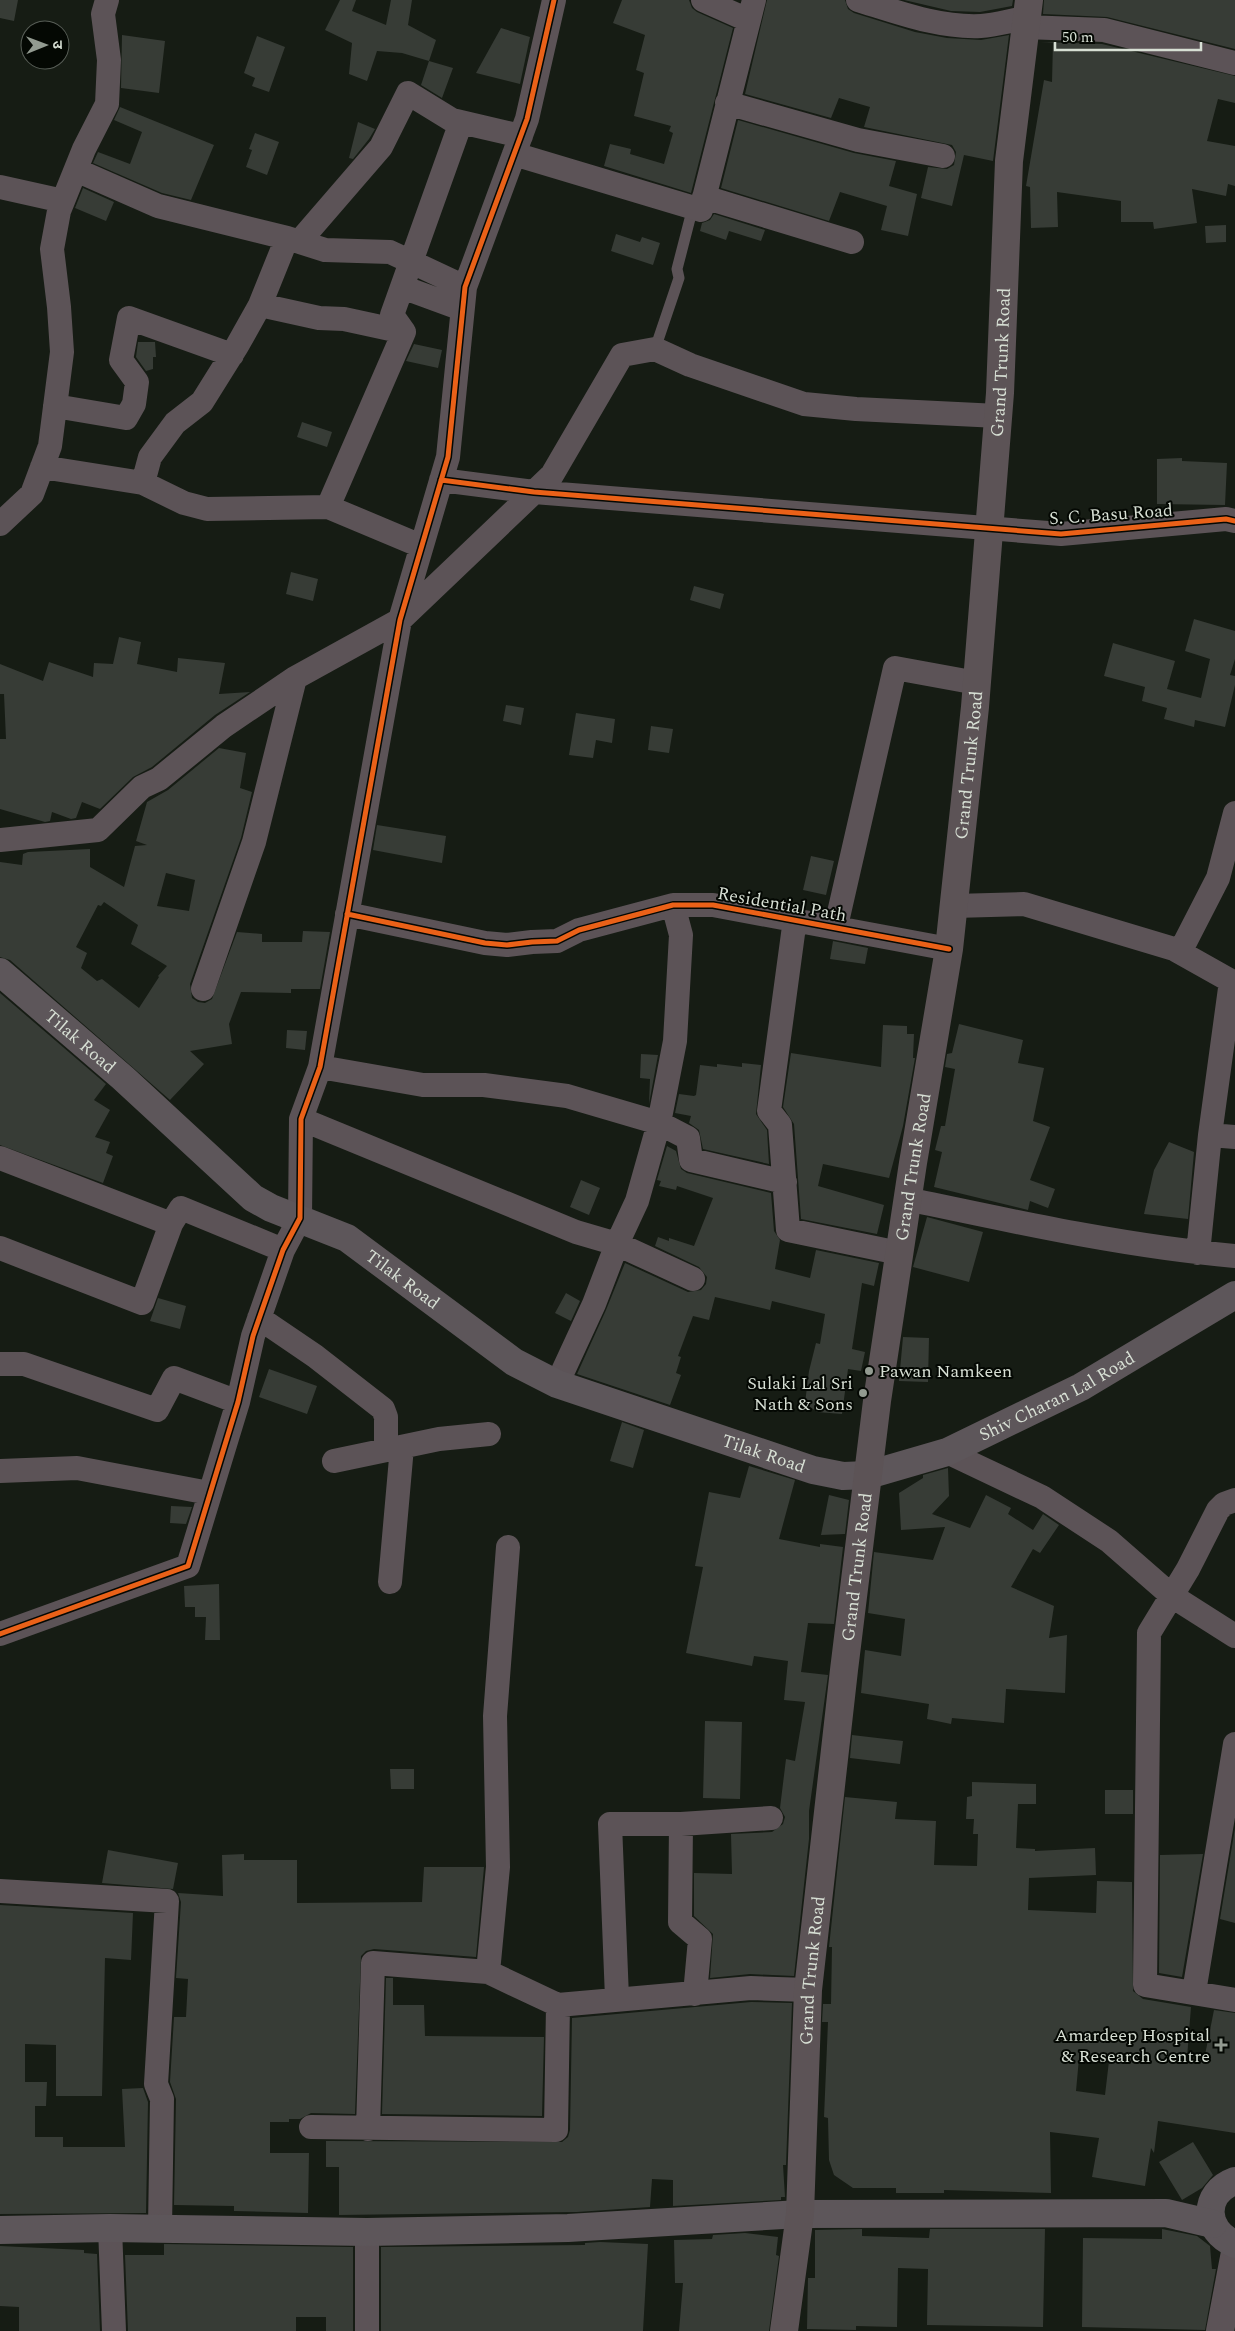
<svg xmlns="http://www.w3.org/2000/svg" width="1235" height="2331" viewBox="0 0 1235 2331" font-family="Spectral,'Noto Sans Devanagari',serif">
  <rect width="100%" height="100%" fill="#161c14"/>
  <path fill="#373c36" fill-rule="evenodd" d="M0,0H18L14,21L0,18Z
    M340,0H356L352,11L386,25L391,0H412L408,25L436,40L429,61L402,53L377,51L367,81L349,74L352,43L325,30Z
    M622,0H689L692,8L697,12L733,28L691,193L604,166L610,144L631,149L630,154L664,164L673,133L669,131L671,126L634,116L644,73L636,70L645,35L613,23Z
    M767,0H845L848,9L854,13L915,32L947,38L981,40L1009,35L993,161L964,155L952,206L921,198L928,167L947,169L954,165L956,152L952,145L864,127L870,107L839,98L831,118L745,94Z
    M904,0H1013L1012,6L980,12L951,11Z
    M1044,0H1235V49L1107,17L1043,14Z
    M501,28L530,37L520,84L476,73Z
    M122,35L165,41L159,93L121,88Z
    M257,36L285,47L269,92L252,86L255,78L244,73Z
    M1040,42L1102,44L1235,76V103L1218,99L1207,141L1235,146V186L1228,184L1226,196L1192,189L1197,223L1154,229L1153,222H1121V201L1057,192L1058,227L1031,228L1030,187L1026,186L1044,80L1052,82L1053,42Z
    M429,61L453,68L442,98L421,85Z
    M120,107L214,145L191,200L162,193L93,163L98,152L130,164L142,132L114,120Z
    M738,120L854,153L896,161L889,186L917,194L908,236L881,230L887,206L840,192L829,221L721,188Z
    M358,122L375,129L369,139L353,159L349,158Z
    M255,133L279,142L267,175L246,167L252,150L249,149Z
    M83,188L114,202L106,221L75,208Z
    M714,214L765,230L761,241L729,231L726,240L700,231L702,223L710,220Z
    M1226,225V242L1206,243L1205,226Z
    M616,234L640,242L642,237L660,243L653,265L611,251Z
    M138,342H155L156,357H153V369L146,371L136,357Z
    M414,344L442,350L438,368L406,361Z
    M302,422L332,432L327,447L297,437Z
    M1182,458V461L1227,463L1225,505L1157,504V459Z
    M291,572L318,579L313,601L286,594Z
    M694,586L724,594L720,609L690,600Z
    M1194,619L1235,631V659L1230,675L1235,676V685L1225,727L1195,720L1194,727L1164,719L1167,708L1142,701L1145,687L1104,676L1113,643L1175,661L1167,689L1201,698L1210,659L1185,651Z
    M119,637L141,642L137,664L177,672L178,658L225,663L219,694L250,692L215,715L152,767L133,777L100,809L82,802L76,818L71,819L52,812L50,821L45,822L0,809V739H6L4,694H0V664L43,681L49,662L93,677L94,663L113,664Z
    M506,705L524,708L521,725L503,721Z
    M576,713L615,719L612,743L596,740L593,758L569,755Z
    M651,726L673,729L669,753L648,750Z
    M219,748L246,753L240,788L252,792L241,838L190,984L192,998L198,1002L205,1003L212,999L237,932L262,934V942H302L303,931L330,932L320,989H291V993L241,992L229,1024L232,1044L190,1051L204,1064L170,1100L10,960L0,957V862L22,865L23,854L28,852L90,849V867L124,887L135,846L147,845L136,841L147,802L168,790ZM166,873L195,880L189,911L157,906ZM104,902L138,925L131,944L167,966L158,976L159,977L139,1008L102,979L97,981L81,968L87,953L76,947L98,905L101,906Z
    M377,825L446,836L442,863L373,850Z
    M811,856L834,861L826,895L803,890Z
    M833,941L868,948L865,964L830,959Z
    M0,993L106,1084L94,1100L110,1110L95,1137L110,1142L106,1153L113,1156L103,1183L0,1145Z
    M959,1024L1023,1040L1018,1063L1044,1068L1033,1121L1050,1127L1030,1180L1055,1189L1048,1208L1030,1201L1028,1210L934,1187L942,1152L935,1150L941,1126H945L955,1069L945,1067L947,1054L952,1053Z
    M883,1025L907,1026V1034H914L913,1058H915L903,1126L889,1178L823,1164L818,1186L884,1205L877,1234L801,1219L794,1124L783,1107L791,1053L881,1067Z
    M287,1030L307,1031L305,1050L286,1048Z
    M641,1054L658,1055L649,1104L650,1079L640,1078Z
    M742,1063L761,1065L756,1114L767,1130L769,1164L703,1149L699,1130L689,1123L691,1116L675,1113L679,1094L694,1096L696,1095L700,1065L717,1067V1064L742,1067Z
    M1169,1142L1194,1152L1188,1219L1144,1214L1154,1170Z
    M667,1146L676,1151L681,1169L687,1173L771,1193L774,1231L780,1240L775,1269L810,1278L816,1250L879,1263L874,1286L862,1283L852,1349L865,1352L861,1371L848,1369L842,1414L817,1412L805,1403L809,1371L816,1343L820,1344L825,1314L772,1301L770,1310L715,1297L709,1320L693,1316L678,1356L681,1357L676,1373L681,1375L670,1405L577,1374L606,1310L625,1263L688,1292L701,1290L706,1284L707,1277L699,1267L655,1246L658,1237L669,1241V1238L694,1246L713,1198L677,1186L676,1190L659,1186L661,1181L657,1180Z
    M581,1180L600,1188L589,1215L570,1207Z
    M927,1217L983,1232L969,1282L913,1267Z
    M566,1293L580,1301L571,1321L555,1313Z
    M158,1298L186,1306L180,1329L150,1321Z
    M903,1337L929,1338L928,1382L899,1381Z
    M269,1369L317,1386L307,1414L259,1397Z
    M622,1422L644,1430L633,1468L610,1461Z
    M749,1466L795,1480L779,1539L820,1547V1544L843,1547L834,1624L808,1623L801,1672L828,1675L809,1811V1839L794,1976L750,1974L710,1978L713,1934L694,1916V1873L732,1874L731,1834L772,1832L783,1824L785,1817L780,1808L786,1759L795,1761L805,1702L784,1700L788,1661L754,1656L752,1666L686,1653L703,1567L695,1566L709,1492L740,1498Z
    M948,1468L949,1496L932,1514L970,1528L986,1495L1011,1508L1008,1514L1033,1530L1043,1514L1059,1525L1040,1553L1033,1549L1011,1587L1054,1606L1049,1638L1067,1635L1065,1693L1006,1689L1004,1723L952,1718L951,1724L927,1719L929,1704L861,1693L865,1650L901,1656L905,1619L868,1613L874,1552L933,1560L945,1527L901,1530L899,1493L923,1478V1475Z
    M829,1495L849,1500L845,1534L821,1535Z
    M171,1506L192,1507L186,1524L170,1523Z
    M219,1584L220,1640H205L206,1617H195V1607H185L184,1586Z
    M705,1721L742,1722L740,1799L703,1798Z
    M852,1735L903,1741L900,1764L850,1758Z
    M390,1769H414V1789H391Z
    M972,1782L1036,1784V1804H1018L1016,1848L1035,1849V1851L1095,1848L1096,1875L1029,1878L1028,1910L1096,1913L1097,1881L1132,1882L1133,1991L1143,1999L1191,2007L1187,2058L1204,2060L1214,2010L1235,2013V2133L1158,2121L1154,2153L1151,2148L1145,2186L1092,2177L1099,2138L1050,2132L1051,2193L944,2190V2193H896V2188H853L834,2175L829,2160L828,2118L824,2117L828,2022H822L823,2004H831L832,1947H829L845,1797L897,1802L895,1819L936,1821L934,1865L977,1866L978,1834H973L974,1819H966L967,1797L972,1796ZM1079,2058L1109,2061L1105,2095L1076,2091Z
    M1105,1790H1133V1814H1105Z
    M1235,1828V1923L1220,1919Z
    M108,1850L178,1863L173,1889L102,1883Z
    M244,1854V1860H297V1903L422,1902L424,1867H484L476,1957L374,1949L366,1951L361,1956L355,2114L311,2113L300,2119H289V2122H270V2153H309L308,2213L234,2211V2206L174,2205L176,2099L170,2082L174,2017H186L188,1979L176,1978L181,1902L178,1893L223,1896L222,1855Z
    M1203,1854L1182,1977L1159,1973L1160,1855Z
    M0,1905L133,1913L131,1960L105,1958L102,2096H56V2045L25,2044V2082H47L46,2106H35V2137H63V2147H125L122,2089L143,2088L148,2102L146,2213L0,2214Z
    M386,1978H393V2005H424L425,2036L544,2037L542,2116L382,2114Z
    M751,2002L792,2003L786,2165H783L785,2197H781V2200L673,2206V2180L652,2179L650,2207L577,2212L339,2215V2167H326V2141L562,2142L568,2137L570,2130L572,2018Z
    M1193,2142L1213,2175L1202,2188L1182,2200L1159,2162Z
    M862,2229V2236L929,2238L930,2229H1045L1043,2327L927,2325L928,2269L898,2268L897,2327L856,2326V2330L807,2329L808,2278H815V2230Z
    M1162,2229L1197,2236L1210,2246L1212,2269H1216L1205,2330L1082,2327L1083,2238L1162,2239Z
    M745,2233L778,2237L776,2255L779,2256L769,2331H679L683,2283H675L674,2240L712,2239L713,2235Z
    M600,2242L648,2244L643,2331H381V2247L585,2245V2243Z
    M164,2244L353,2247V2331H326V2317H296V2331H128L125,2255H164Z
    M0,2246L84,2250V2253L97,2254L100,2331H19V2307L0,2306Z"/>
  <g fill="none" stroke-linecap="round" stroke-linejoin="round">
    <path stroke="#5c5357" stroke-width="11" d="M655,349L679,278L677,269L693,207"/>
    <path stroke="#5c5357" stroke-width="24" d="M703,0L748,20
      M858,0C897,12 939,28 981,26C996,25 1012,20 1026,18
      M1025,27L1104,30L1235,63
      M727,103L858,140L943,156
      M514,154L701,210L754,0
      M76,170L158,206L287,238L325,250L390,252L465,287
      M0,187L63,201
      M704,197L852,242
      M287,238L260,305L319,318L344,319L404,332
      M299,242L381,147L408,93L452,120L521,136
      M402,287L462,309
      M55,406L126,418L134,404L137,382L121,360L129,318L232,355
      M42,467L143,483L184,503L207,509L328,507
      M441,480L534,492L1061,534L1226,519L1235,521
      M143,483L150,457L175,423L202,402L237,346L260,305
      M0,524L32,494L50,446L62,352L59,307L52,249L59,211L84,149L107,104L109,60L103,14L107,0
      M421,546L328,507L404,332L392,315L461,122
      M0,840L98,830L142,787L159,779L224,726L295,678L400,620L552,475L622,355L655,349L690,365L804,404L856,409L998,416
      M954,906L1024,904L1174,949L1231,981L1210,1135L1235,1137
      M347,914L485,943L507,945L532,942L557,941L579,930L673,905H713L949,949
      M795,919L769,1111L780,1125L788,1230L899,1253
      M836,926L895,668L977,683
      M1180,952L1218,878L1235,813
      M203,989L254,842L295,678
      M320,1067L423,1085H484L567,1096L659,1123L688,1138L691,1160L785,1182
      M301,1119L576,1232L617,1244L693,1279
      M0,1158L171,1224L181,1208L283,1250
      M907,1199C1016,1222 1124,1246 1235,1256
      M0,1248L142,1303L171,1224
      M1198,1253L1210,1135
      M259,1318L315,1356L383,1409L386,1417V1450
      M0,1364H24L157,1410L174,1378L238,1402
      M557,1384L594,1304L617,1244L637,1201L659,1123L675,1041L681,935L673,905
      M947,1452L1042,1497L1109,1541L1172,1596L1235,1636
      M334,1461L439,1439L489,1434
      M0,1471L77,1468L209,1493
      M1235,1500L1224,1504L1218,1510L1188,1569L1149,1633L1145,1985L1235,2000
      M390,1582L402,1447
      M0,1634L188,1566L238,1402L253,1336L283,1250L300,1218L301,1119L320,1067L400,620L448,457L465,287L527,119L554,0
      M681,1824L680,1922L700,1939L695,1994
      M0,1891L167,1901L156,2084L162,2099L160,2228
      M488,1972L498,1867L495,1716L508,1547
      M1194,1992L1235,1744
      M617,1998L610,1824H681L771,1818
      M311,2127L556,2130L558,2005
      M368,2129L373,1963L488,1972L558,2005L751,1988L808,1990
      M110,2228L114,2331
      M367,2232V2331"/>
    <path stroke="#5c5357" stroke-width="28" d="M1220,2331L1235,2252"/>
    <g stroke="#5d565a" stroke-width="28">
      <path id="s1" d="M0,972L123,1078L253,1198L271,1208L347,1238L514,1362L557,1384L813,1470L843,1476L868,1475L947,1452L1081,1387L1235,1295"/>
      <path d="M1235,2181C1202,2193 1203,2231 1235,2244"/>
      <path d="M0,2230L110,2228L367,2232L568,2228L800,2214L1166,2213L1213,2224"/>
    </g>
    <path stroke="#5c5356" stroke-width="28" id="s2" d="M784,2331L800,2214L808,1990L844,1670L877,1401L913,1163L949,949L975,707L1000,393L1009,161L1029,0"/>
    <g stroke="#040803" stroke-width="8">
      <path id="cycleway" d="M441,480L534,492L1061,534L1226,519L1235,521
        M347,914L485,943L507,945L532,942L557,941L579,930L673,905H713L949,949
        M0,1634L188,1566L238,1402L253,1336L283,1250L300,1218L301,1119L320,1067L400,620L448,457L465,287L527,119L554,0"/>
    </g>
    <use href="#cycleway" stroke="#ea6118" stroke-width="5"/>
  </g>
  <g fill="#939b91" stroke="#040803" stroke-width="2">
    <circle cx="869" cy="1371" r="5"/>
    <circle cx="863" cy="1393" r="5"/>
    <path d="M1218.5 2037.5h5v5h5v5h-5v5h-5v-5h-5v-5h5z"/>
  </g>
  <g text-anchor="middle" stroke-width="4" stroke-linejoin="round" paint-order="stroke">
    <g font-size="18" fill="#d7dfd4" stroke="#040803">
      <text dy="6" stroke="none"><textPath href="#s2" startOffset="1982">Grand Trunk Road</textPath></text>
      <text transform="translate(1111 514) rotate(-4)" y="6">S. C. Basu Road</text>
      <text dy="6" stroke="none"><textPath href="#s2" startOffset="1578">Grand Trunk Road</textPath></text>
      <text transform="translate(782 904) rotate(10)" y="6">Residential Path</text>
      <text dy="6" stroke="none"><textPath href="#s1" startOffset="106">Tilak Road</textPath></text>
      <text dy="6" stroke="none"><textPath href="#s2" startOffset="1172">Grand Trunk Road</textPath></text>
      <text dy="6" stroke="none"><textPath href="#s1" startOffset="511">Tilak Road</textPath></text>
      <text dy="6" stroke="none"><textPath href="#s1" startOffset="1229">Shiv Charan Lal Road</textPath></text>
      <text dy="6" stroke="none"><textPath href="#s1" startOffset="916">Tilak Road</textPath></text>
      <text dy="6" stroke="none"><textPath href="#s2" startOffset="768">Grand Trunk Road</textPath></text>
      <text dy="6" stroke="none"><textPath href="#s2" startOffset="362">Grand Trunk Road</textPath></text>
    </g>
    <g font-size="18" fill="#d7dfd4" stroke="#040803" text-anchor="end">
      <text x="879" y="1377" text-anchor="start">Pawan Namkeen</text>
      <text x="853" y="1389">Sulaki Lal Sri<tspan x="853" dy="21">Nath &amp; Sons</tspan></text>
      <text x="1210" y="2041">Amardeep Hospital<tspan x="1210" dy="21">&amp; Research Centre</tspan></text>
    </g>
  </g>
  <g transform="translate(45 45) rotate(89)"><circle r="24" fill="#040803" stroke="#585e57"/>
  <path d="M0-4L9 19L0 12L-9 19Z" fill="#939b91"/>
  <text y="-8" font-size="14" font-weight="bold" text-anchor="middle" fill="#d7dfd4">उ</text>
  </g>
  <path d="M1055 42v8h146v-8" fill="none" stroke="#d7dfd4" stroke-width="2.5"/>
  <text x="1062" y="42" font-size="15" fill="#d7dfd4" stroke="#040803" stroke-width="4" paint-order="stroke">50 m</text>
</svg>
